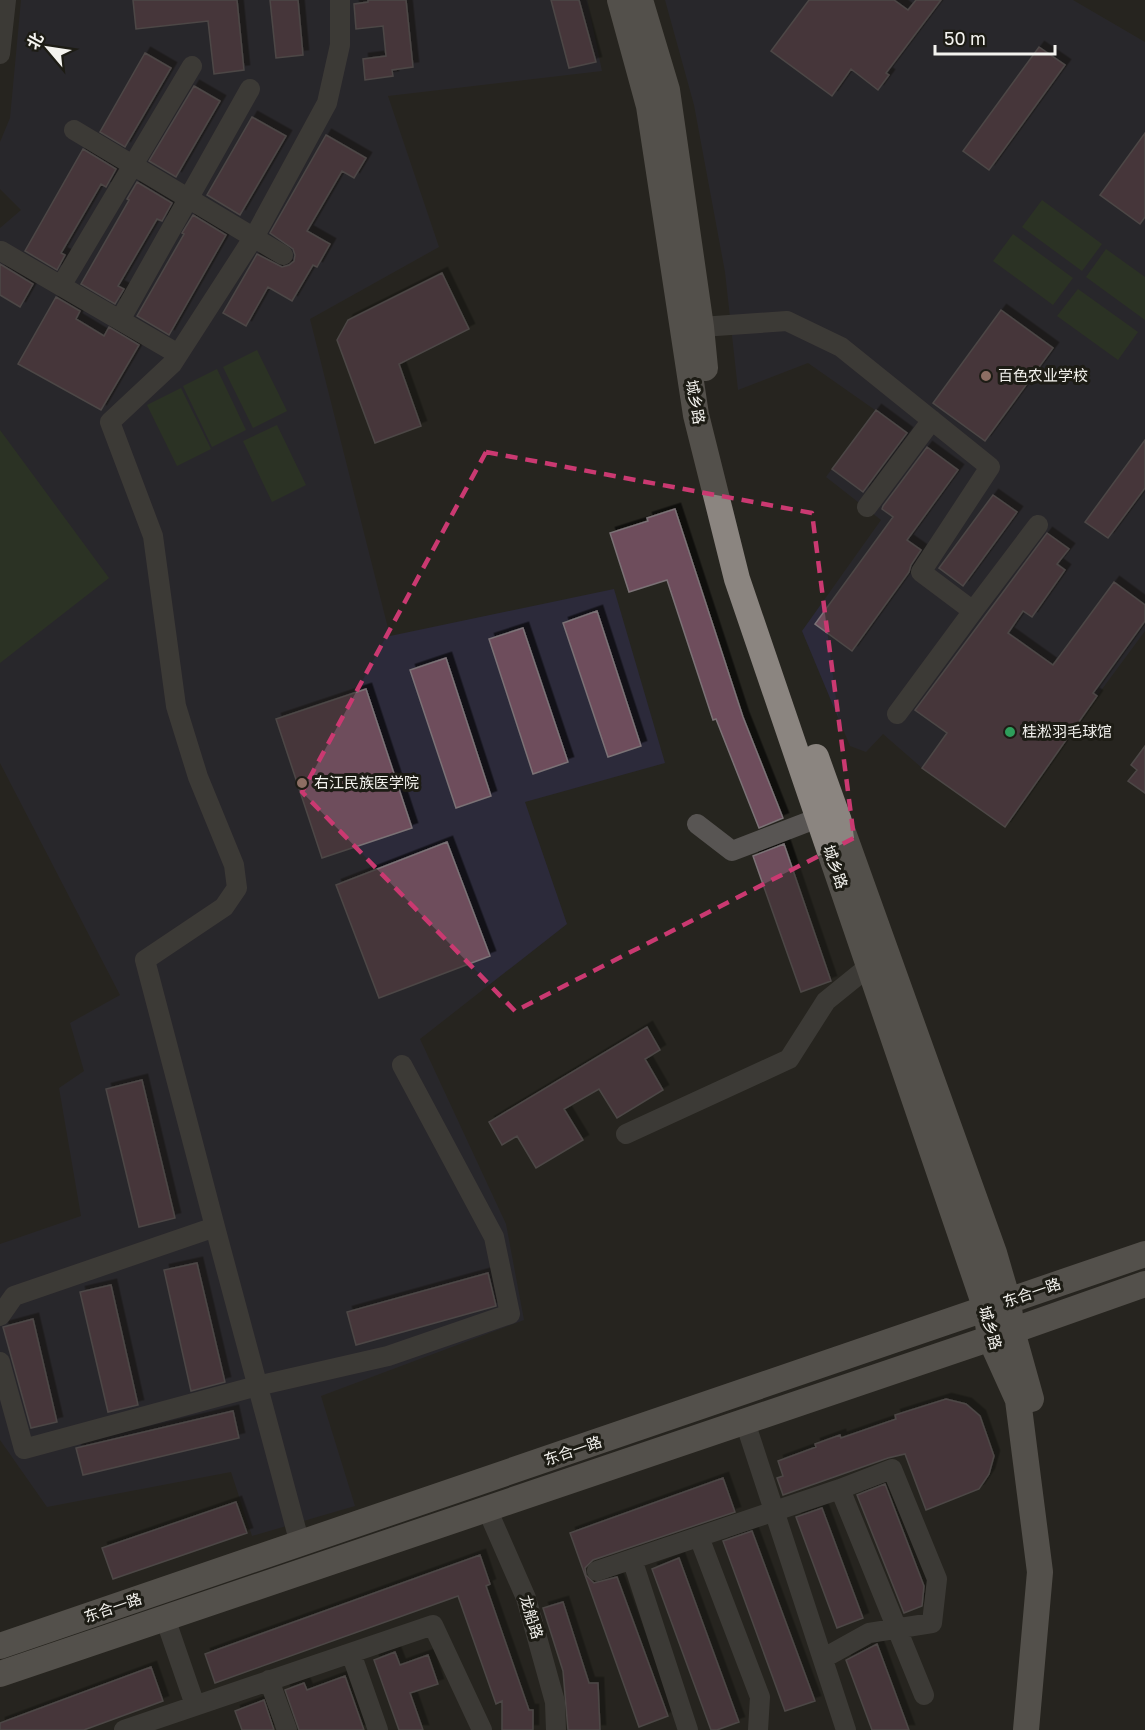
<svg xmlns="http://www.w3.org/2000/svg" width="1145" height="1730" viewBox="0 0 1145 1730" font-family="'Golos Text','Noto Sans SC',sans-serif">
  <defs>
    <filter id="shadow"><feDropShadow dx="5.5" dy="-5.5" stdDeviation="0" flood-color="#0009"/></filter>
  </defs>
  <rect width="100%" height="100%" fill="#26251f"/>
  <path fill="#2c2a3a" d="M21,0H587L602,71L388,96L439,247L310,319L390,636L614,589L665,763L525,802L567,924L420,1039L506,1224L524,1320L321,1396L355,1506L252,1536L231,1472L47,1507L0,1440V1244L81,1216L59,1088L84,1071L70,1023L120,995L0,763V228L21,210L0,189V142L10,118Z
    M665,0H1073L1145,42V631L1097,696L1015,638L922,768L883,734L866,752L850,746L802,631L881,520L826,477L875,410L808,363L738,390L725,272L694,105Z"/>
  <path fill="#32432b" d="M1042,200L1102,244L1082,271L1022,227Z
    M1013,234L1073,278L1053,305L993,261Z
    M1106,249L1145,277V320L1086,277Z
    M1078,289L1138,332L1118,360L1057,316Z
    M257,350L287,411L253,428L223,367Z
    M217,369L246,430L212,447L183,386Z
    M181,388L211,449L177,466L147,405Z
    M277,425L306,485L272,502L243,441Z
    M0,430L109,578L0,663Z"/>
  <path fill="#6e4d5c" stroke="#7b7276" stroke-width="1.5" filter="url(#shadow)" d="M133,0H237L244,70L214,74L208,21L136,29Z
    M270,0H298L303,55L276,58Z
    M368,0H406L413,67L392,70L393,76L365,80L363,59L386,56L383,26L356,29L354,4L368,2Z
    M551,0H579L596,62L569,68Z
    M809,0H894L908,10L916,0H941L886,73L889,75L878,90L851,69L832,96L771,51Z
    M1039,47L1065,65L989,170L963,151Z
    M145,53L171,68L125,147L100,132Z
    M194,86L220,101L176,177L149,161Z
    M252,117L286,136L240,215L207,195Z
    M1145,133V217L1140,224L1100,195Z
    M326,135L366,158L354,178L342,171L307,231L330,244L317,267L313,265L292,301L268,287L246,326L223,313L257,254L282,267L289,265L294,261L295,255L293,249L270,233Z
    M83,149L116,169L106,187L101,184L61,253L65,255L57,270L25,251Z
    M137,182L172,203L162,221L157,219L118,286L124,289L115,304L81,284L129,200L127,199Z
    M193,215L226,235L169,335L137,316L184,234L182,233Z
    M0,264L33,284L20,307L0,295Z
    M442,273L469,329L399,364L421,426L375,443L337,340L348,320Z
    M56,297L80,311L76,319L104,336L109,327L139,345L101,410L18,364Z
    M1001,310L1053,348L985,441L933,403Z
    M876,410L907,433L863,492L832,469Z
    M1145,440V488L1108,538L1085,522Z
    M927,447L958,470L907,540L921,550L911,565L909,572L852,651L815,624L893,517L882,509L883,506Z
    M993,495L1017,512L963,586L939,568Z
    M675,509L743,717L783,818L759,828L716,719L713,720L667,580L629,592L610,533L648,521L647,518Z
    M1047,533L1069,549L1057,564L1065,570L1032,617L1023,611L1008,633L1053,665L1114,582L1145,605V621L1093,693L1097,696L1005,827L922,768L947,733L915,710Z
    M597,611L641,746L608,757L563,623Z
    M523,628L568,762L533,774L489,639Z
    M446,658L491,796L456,808L410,670Z
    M366,689L412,828L322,858L276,719Z
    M1145,746V793L1128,781L1137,770L1131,765Z
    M447,842L490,956L379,998L336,885Z
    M784,844L831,981L801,992L753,856Z
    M647,1027L660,1050L645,1059L663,1090L617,1118L599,1089L564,1109L583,1140L536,1168L517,1136L502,1145L489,1122Z
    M142,1080L175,1218L139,1227L106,1089Z
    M197,1263L225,1382L191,1391L164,1270Z
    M488,1273L496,1306L356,1345L347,1312Z
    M111,1285L138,1405L108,1412L80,1292Z
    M33,1319L57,1422L31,1428L3,1327Z
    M946,1399L966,1404L980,1416L994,1456L989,1474L979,1489L926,1510L905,1454L888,1458L783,1495L777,1478L783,1476L778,1461L816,1447L815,1444L840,1435L841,1438L896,1419L895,1415Z
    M233,1411L239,1438L83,1475L76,1448Z
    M723,1478L735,1512L593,1560L585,1568L586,1575L594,1583L617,1577L668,1716L639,1727L570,1533Z
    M885,1484L924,1586L922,1606L904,1613L857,1495Z
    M236,1502L247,1533L113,1579L102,1548Z
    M822,1508L863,1618L837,1628L796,1517Z
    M752,1531L815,1701L785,1711L723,1541Z
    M480,1555L490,1584L486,1586L529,1710H533V1730H502V1701L496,1704L458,1596L215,1683L205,1654Z
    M679,1558L739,1722L717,1730H711L652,1569Z
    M563,1602L589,1683H598L600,1730H568L563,1671L543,1608Z
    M877,1644L909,1730H872L846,1660Z
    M395,1652L400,1665L428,1655L438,1684L410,1693L423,1730H399L374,1660Z
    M151,1667L163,1701L84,1730H0V1723Z
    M345,1676L364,1730H299L285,1690L304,1683L307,1690Z
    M264,1700L274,1730H242L235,1711Z"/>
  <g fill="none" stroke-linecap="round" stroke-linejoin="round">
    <path stroke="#585553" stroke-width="20" d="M0,54L6,0
      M74,130L283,255
      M1,251L178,354
      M61,286L192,66
      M120,320L250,89
      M689,333L701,327L787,321L841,347L990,467L921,572L973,611L897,714
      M867,507L932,420
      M973,611L1038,525
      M697,824L732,851L818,818
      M626,1134L789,1059L826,1001L868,967
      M215,1227L145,960L224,907L237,888L234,865L198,777L176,706L153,536L110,422L172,364L257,232L327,103L340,45V0
      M0,1316L14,1296L215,1227L300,1544
      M0,1362L24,1449L257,1386L388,1356L510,1314L494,1237L402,1065
      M745,1422L846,1730
      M840,1489L924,1695
      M487,1509L526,1598L555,1702L556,1730
      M699,1537L760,1697L758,1730
      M632,1559L688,1730
      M597,1571L840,1489L892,1469L937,1579L932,1623L869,1633L824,1658
      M165,1618L195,1705
      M351,1653L378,1730
      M269,1680L287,1730
      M124,1730L433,1625L482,1730"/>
    <path stroke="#8b8580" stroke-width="26" d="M620,0L649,106L696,415L737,579L986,1309L990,1338L1018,1400L1040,1572L1026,1730
      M640,0L667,90L701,327L705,368
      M816,757L994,1253L1008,1301L1012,1331L1031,1399
      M0,1646L1145,1254
      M0,1674L1012,1331L1145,1284"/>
  </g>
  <path d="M0 0H1145V1730H0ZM486,452L812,513L854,838L515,1011L302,792Z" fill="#26251f" fill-opacity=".55" fill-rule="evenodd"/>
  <path fill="none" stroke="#ca3971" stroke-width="4.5" stroke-dasharray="12 8" stroke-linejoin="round" d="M486,452L812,513L854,838L515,1011L302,792Z"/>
  <g fill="#8d6e63" stroke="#1d1c15" stroke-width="2">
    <circle cx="986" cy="376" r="6"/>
    <circle cx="302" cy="783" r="6"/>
  </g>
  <circle fill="#2e9e5b" stroke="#1d1c15" stroke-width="2" cx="1010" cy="732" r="6"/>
  <g text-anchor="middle" stroke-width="6" stroke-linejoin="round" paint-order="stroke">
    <g font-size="15" fill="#f4f3ef" stroke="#1d1c15" text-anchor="start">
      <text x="998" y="381">百色农业学校</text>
      <text x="1022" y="737">桂淞羽毛球馆</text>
      <text x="314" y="788">右江民族医学院</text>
    </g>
    <g font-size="15" fill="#f4f3ef" stroke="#1d1c15">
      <text transform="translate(695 402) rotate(80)" y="5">城乡路</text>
      <text transform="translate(835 867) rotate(71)" y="5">城乡路</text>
      <text transform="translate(1032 1293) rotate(-19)" y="5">东合一路</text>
      <text transform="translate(990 1328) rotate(74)" y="5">城乡路</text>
      <text transform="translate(573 1451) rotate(-19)" y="5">东合一路</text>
      <text transform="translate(113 1608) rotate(-19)" y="5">东合一路</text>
      <text transform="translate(531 1617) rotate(73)" y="5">龙船路</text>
    </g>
  </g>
  <g transform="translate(48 48) rotate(299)" stroke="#1d1c15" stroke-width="4.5" paint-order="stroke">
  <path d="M0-4.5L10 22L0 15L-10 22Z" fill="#f4f3ef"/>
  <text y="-9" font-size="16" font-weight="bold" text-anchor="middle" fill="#f4f3ef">北</text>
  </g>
  <path d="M935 45v9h120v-9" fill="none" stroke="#f4f3ef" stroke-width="3"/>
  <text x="944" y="45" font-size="18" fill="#f4f3ef" stroke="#1d1c15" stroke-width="4.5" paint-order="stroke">50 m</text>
</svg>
